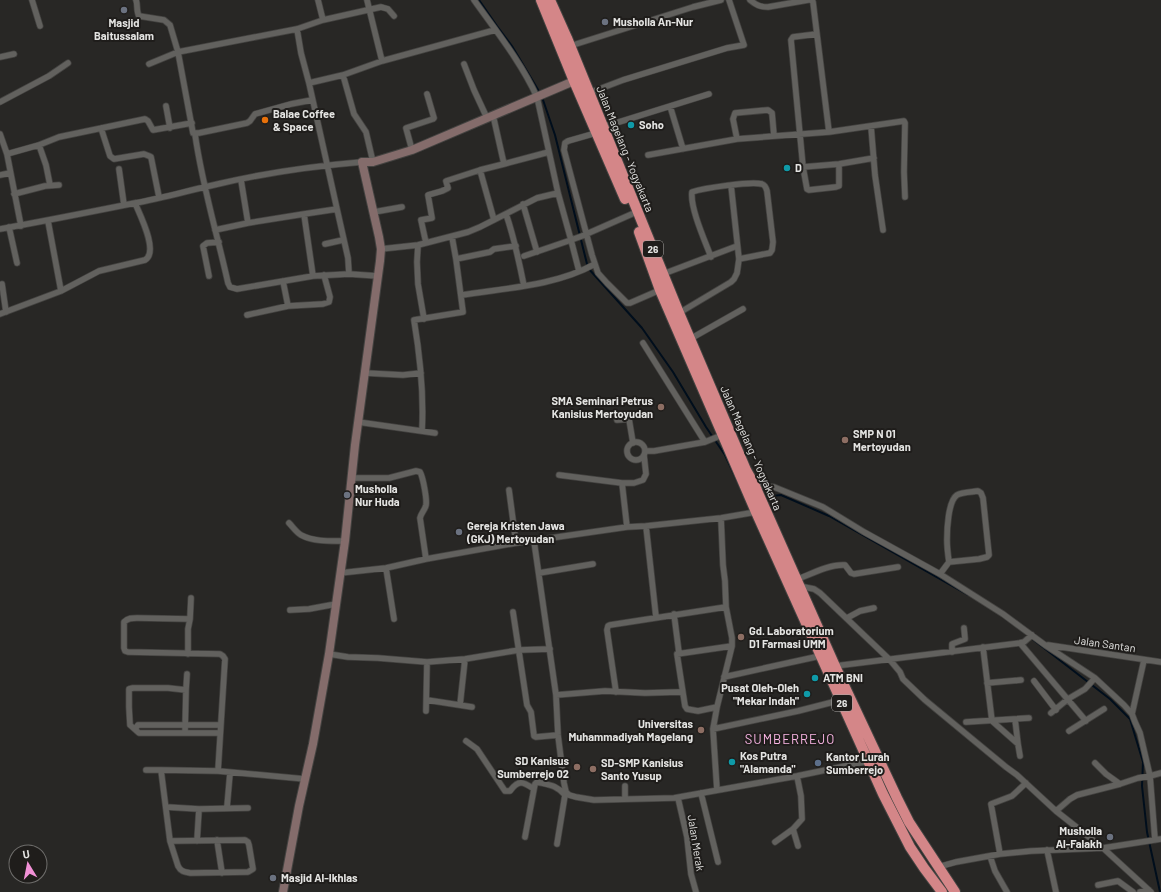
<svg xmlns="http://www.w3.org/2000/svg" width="1161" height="892" viewBox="0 0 1161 892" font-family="Barlow,sans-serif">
  <rect width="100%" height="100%" fill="#282725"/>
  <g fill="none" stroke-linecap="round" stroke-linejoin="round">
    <path stroke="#000e1c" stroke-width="2" d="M479,0L497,26L512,46L540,93
      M542,97L555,135L588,268L642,328L673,372L706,427L725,455L742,491
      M764,497L781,495L829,516L968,595
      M1031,638L1110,699L1130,719L1143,762L1142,786L1147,832L1160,892"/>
    <g stroke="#444341" stroke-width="7">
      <path id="street" d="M32,0L40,26
        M136,0C138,5 136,11 139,16L164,20L170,25L178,52L193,133H199L247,123L250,121L255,114L291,104L312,100
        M318,0L323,20
        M367,0L382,61
        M474,0C496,31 521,62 537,97L558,193L571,240L524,256
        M750,0C756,5 760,7 768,7L808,0
        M811,0L813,2L829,132
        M297,29L301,53L309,83
        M817,34L793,37L791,40L803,167L839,164L874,158
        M570,46L693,7L721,0
        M0,57L14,54
        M149,64L178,52L297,29L323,20L381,7L388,9L394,16
        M464,64L474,90L487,118
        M343,75L354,114L366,132L373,162
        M589,93L623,80L727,48L744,45L729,0
        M0,102L49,76L68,63
        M166,106L170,128
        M670,106L683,149
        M871,126L875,175L883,230
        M603,127L709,94
        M101,128L110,156L114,159L144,154L149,156L151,157L159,197
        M596,133L568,141L565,143L564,150L592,255L598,273L607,283L627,303H630L660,290
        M0,134L7,154L21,226
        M195,134C202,185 217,233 228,283L230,287L237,289L313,276L349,274L378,276
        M737,139L733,119L735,113L768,110L772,113L774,136
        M39,145L46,165L50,185
        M412,150L406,128L433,119L434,118L427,94
        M7,154L39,145L59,137L145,119L148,121L153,130L192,123
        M648,155L737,139L829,132L904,121L905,123L904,172L905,197
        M504,164L549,152
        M803,167L807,189L809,190L836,187L839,186V164
        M119,169L124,205
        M480,170L494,220
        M0,175L10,173
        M241,180L248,223L304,214
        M14,194L45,186L59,185
        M523,204L537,252
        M337,209L309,83L343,75L382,61L495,30
        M374,212L402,207
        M506,214C514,237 519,261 524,286
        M48,221L61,291
        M9,227L17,263
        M0,229C45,221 90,212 135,203C163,198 190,190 218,184C265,173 314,166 362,162
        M215,230L248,223
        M426,243L421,220L432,218L428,195L442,191L448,188L446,181L480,170L504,164L493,115
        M325,244L343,240
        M418,245L417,262L418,284L424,319
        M381,249L418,245L468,232L480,227L537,198L558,193
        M711,257C705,241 690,208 692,192C704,188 751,181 762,184C765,185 766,187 767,191L773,242L772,250L770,253L739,259
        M456,259L490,252L494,249L516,246
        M579,271L571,240L582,236L632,214
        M663,274L737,246
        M209,276L203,246L207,243L219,242
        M313,276L304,214L337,209L348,258L349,274
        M283,281L288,306
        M2,284L6,312
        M462,295C506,288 555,286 595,264
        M679,313L731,282L734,279L737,273L739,259L731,185
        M0,314L61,291L99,271L145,260C159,252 140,215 135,203
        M247,315L288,306L323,304L329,302L330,297L324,275
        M690,339L743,309
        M643,343L705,442
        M365,373L403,375L421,373
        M617,420L629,419L633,443
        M358,422L435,433
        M422,431C424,394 420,356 414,320L463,312L456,259L452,237
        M627 451a9 9 0 1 1 18 0a9 9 0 1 1-18 0Z
        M645,451H654L705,442L722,435
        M559,475L622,483L627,527
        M351,478H389L416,471L420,472C423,477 427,499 426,505C425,510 421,513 420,518L426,559
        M622,483H634L643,480L646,474L644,455
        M755,486H764L774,487L823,507L864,532L940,574L1003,614L1045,645L1095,678L1124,705L1132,714L1135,722L1140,733L1150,776L1155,840
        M509,490L516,543
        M978,491L981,493L983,498L989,555L987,557L979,559L949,562C948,555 947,548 947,540C947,530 948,501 957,495C962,492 971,492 978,491Z
        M289,523C293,527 296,532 301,535C314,542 331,541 345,541
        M646,526L656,617
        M534,541L556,695L558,735L564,783L566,792L569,795L576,797L594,800L674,798L797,776L869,761
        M386,568L394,619
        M340,573L386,568L426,559L516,543L627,527L646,526L721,518L756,512
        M539,573L593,564
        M940,574L949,562
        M796,580C811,574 829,564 845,565L851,573L854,574L898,567
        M799,586L814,589L820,593L890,660L900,672L903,679L925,700L1006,767L1017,775L1056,811L1103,848L1151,892
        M290,610L309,609L336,604
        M513,612L527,705L531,712L534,736L536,737L558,735
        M674,614L679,653
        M847,618L860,611L874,608
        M190,619L191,598
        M1020,643L1086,721
        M1048,645L1161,662
        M983,647L992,721L1018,744L1020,756
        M952,652V644L965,639L964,628
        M188,654V629L190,619L137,618C132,618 128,618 124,622V648L125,651L128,652L220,654L223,656L225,659L218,771L305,779
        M329,654L348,657L378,658L427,662L465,659L519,650L550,649
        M835,666L1020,643L1024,642L1032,635
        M724,677L820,656
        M1034,681L1056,710
        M987,683L1021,680
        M186,690L187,674
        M616,692L607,630L608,626L610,625L726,607
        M683,693L677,654L732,646
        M556,695L605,691L645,693L679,692L683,693L685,706L687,709L698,711L717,707
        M427,700L472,707
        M460,705L465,659
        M426,711L427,662
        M1051,713L1068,699L1085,689L1095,678
        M1132,714L1144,660
        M1015,719L1018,744
        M966,722L1029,718
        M135,729L138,725H220
        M713,729L798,711L841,700
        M1069,731L1104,709
        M185,733L186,690L168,688H133L129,689V707L130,725L139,733H220
        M466,741L477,749L505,791H510C519,779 523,782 534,789L535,784L537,782C550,785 556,785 565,795L566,792
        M1095,763L1106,774L1120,784
        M146,770H161
        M625,786V799
        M717,790L713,729L717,707L732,646V638L726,607L725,581L723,565L721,518
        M701,793L718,862
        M678,798L687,837L691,874L696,892
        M166,807L199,809L248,808
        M227,807L230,773
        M1056,811L1070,799L1077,795L1120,784L1138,778L1150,776L1161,773
        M793,829L798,846
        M525,837L534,789
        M217,840L222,873
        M170,841L245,840L248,842L249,845L253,869L248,872L191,873C185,872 181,872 178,866L170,841L161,770L218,771
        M197,841L199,809
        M775,842L793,829L802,819L801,796L797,776
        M557,844L565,795
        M1047,850L1056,892
        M1000,854L991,804L1012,796L1026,783
        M990,856L995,871L1007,892
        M938,867L956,862L1000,854L1031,851L1103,848L1161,839
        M1098,885L1118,881L1133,892
        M1140,892L1149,890"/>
    </g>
    <g stroke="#444341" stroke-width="10">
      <path id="secondary" d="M283,892L299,806L313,744L329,654L345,541L355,445L380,261L381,249L379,237L362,162H373L412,150L574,81"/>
    </g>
    <g stroke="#444341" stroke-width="12">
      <path id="highway" d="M541,0L574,81L625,199
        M550,0L567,38L679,313L746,470L755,486L835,666L897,798L909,822L955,892
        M639,232L660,290L756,512L883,794L910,847L924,868L942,892"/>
    </g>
    <use href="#street" stroke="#62615e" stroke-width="5.5"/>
    <use href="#secondary" stroke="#846c6b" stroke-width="8"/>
    <use href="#highway" stroke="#d48688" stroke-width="10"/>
  </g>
  <g fill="#6b7280" stroke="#1f1d1b" stroke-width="1.5">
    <circle cx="124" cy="10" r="4"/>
    <circle cx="605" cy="22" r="4"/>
    <circle cx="347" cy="495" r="4"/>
    <circle cx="459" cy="532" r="4"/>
    <circle cx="1110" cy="837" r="4"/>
    <circle cx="273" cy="878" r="4"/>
  </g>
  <circle fill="#e8710a" stroke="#1f1d1b" stroke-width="1.5" cx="265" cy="120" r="4"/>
  <g fill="#0f9aa8" stroke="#1f1d1b" stroke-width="1.5">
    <circle cx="631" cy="125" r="4"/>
    <circle cx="787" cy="168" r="4"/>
    <circle cx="815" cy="678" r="4"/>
    <circle cx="807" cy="694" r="4"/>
    <circle cx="732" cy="762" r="4"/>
  </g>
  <g fill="#8d6e63" stroke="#1f1d1b" stroke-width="1.5">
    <circle cx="661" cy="407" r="4"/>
    <circle cx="845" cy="440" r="4"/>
    <circle cx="741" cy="637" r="4"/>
    <circle cx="701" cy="730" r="4"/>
    <circle cx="577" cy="767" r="4"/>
    <circle cx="593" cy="769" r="4"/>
  </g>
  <circle fill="#5c6f8a" stroke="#1f1d1b" stroke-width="1.5" cx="818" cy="763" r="4"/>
  <g text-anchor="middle" stroke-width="4" stroke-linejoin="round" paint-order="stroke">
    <g fill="#1f1d1b" stroke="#a9a8a6" stroke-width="1">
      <rect x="643" y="241" width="20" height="16" rx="3"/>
      <rect x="832" y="695" width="20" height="16" rx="3"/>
    </g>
    <g font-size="10" font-weight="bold" fill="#e4e4e2">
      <text x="653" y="253">26</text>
      <text x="842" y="707">26</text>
    </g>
    <g font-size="11" font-weight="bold" fill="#e4e4e2" stroke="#1f1d1b" text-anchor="start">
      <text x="613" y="26">Musholla An-Nur</text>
      <text x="124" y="27" text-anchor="middle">Masjid<tspan x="124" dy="13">Baitussalam</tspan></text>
      <text x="273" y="118">Balae Coffee<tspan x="273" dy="13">&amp; Space</tspan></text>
      <text x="639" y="129">Soho</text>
      <text x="795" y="172">D</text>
      <text x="653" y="405" text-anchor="end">SMA Seminari Petrus<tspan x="653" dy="13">Kanisius Mertoyudan</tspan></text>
      <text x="853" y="438">SMP N 01<tspan x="853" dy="13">Mertoyudan</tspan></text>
      <text x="355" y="493">Musholla<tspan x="355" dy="13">Nur Huda</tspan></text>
      <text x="467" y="530">Gereja Kristen Jawa<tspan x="467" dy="13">(GKJ) Mertoyudan</tspan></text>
      <text x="749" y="635">Gd. Laboratorium<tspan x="749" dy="13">D1 Farmasi UMM</tspan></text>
      <text x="823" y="682">ATM BNI</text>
      <text x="799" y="692" text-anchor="end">Pusat Oleh-Oleh<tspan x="799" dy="13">"Mekar Indah"</tspan></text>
      <text x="693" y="728" text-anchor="end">Universitas<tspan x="693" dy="13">Muhammadiyah Magelang</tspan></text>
      <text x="740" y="760">Kos Putra<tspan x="740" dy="13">"Alamanda"</tspan></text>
      <text x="826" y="761">Kantor Lurah<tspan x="826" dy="13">Sumberrejo</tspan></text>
      <text x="569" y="765" text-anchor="end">SD Kanisus<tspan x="569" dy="13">Sumberrejo 02</tspan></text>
      <text x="601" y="767">SD-SMP Kanisius<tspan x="601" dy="13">Santo Yusup</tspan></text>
      <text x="1102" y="835" text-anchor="end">Musholla<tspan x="1102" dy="13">Al-Falakh</tspan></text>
      <text x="281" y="882">Masjid Al-Ikhlas</text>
    </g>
    <g font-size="11" fill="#e4e4e2" stroke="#1f1d1b">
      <text transform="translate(625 149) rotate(68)" y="4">Jalan Magelang - Yogyakarta</text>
      <text transform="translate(751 448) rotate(66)" y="4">Jalan Magelang - Yogyakarta</text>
      <text transform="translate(1105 644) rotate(8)" y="4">Jalan Santan</text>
      <text transform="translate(696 843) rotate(81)" y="4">Jalan Merak</text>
    </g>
    <g font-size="13" letter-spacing="1" fill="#fbb6e6" stroke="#1f1d1b">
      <text x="790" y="744">SUMBERREJO</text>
    </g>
  </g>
  <g transform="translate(28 864) rotate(350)"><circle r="19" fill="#1f1d1b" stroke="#6e6d6b"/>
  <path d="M0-3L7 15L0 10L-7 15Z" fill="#f291d6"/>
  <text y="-6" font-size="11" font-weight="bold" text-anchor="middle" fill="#e4e4e2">U</text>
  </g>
</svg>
